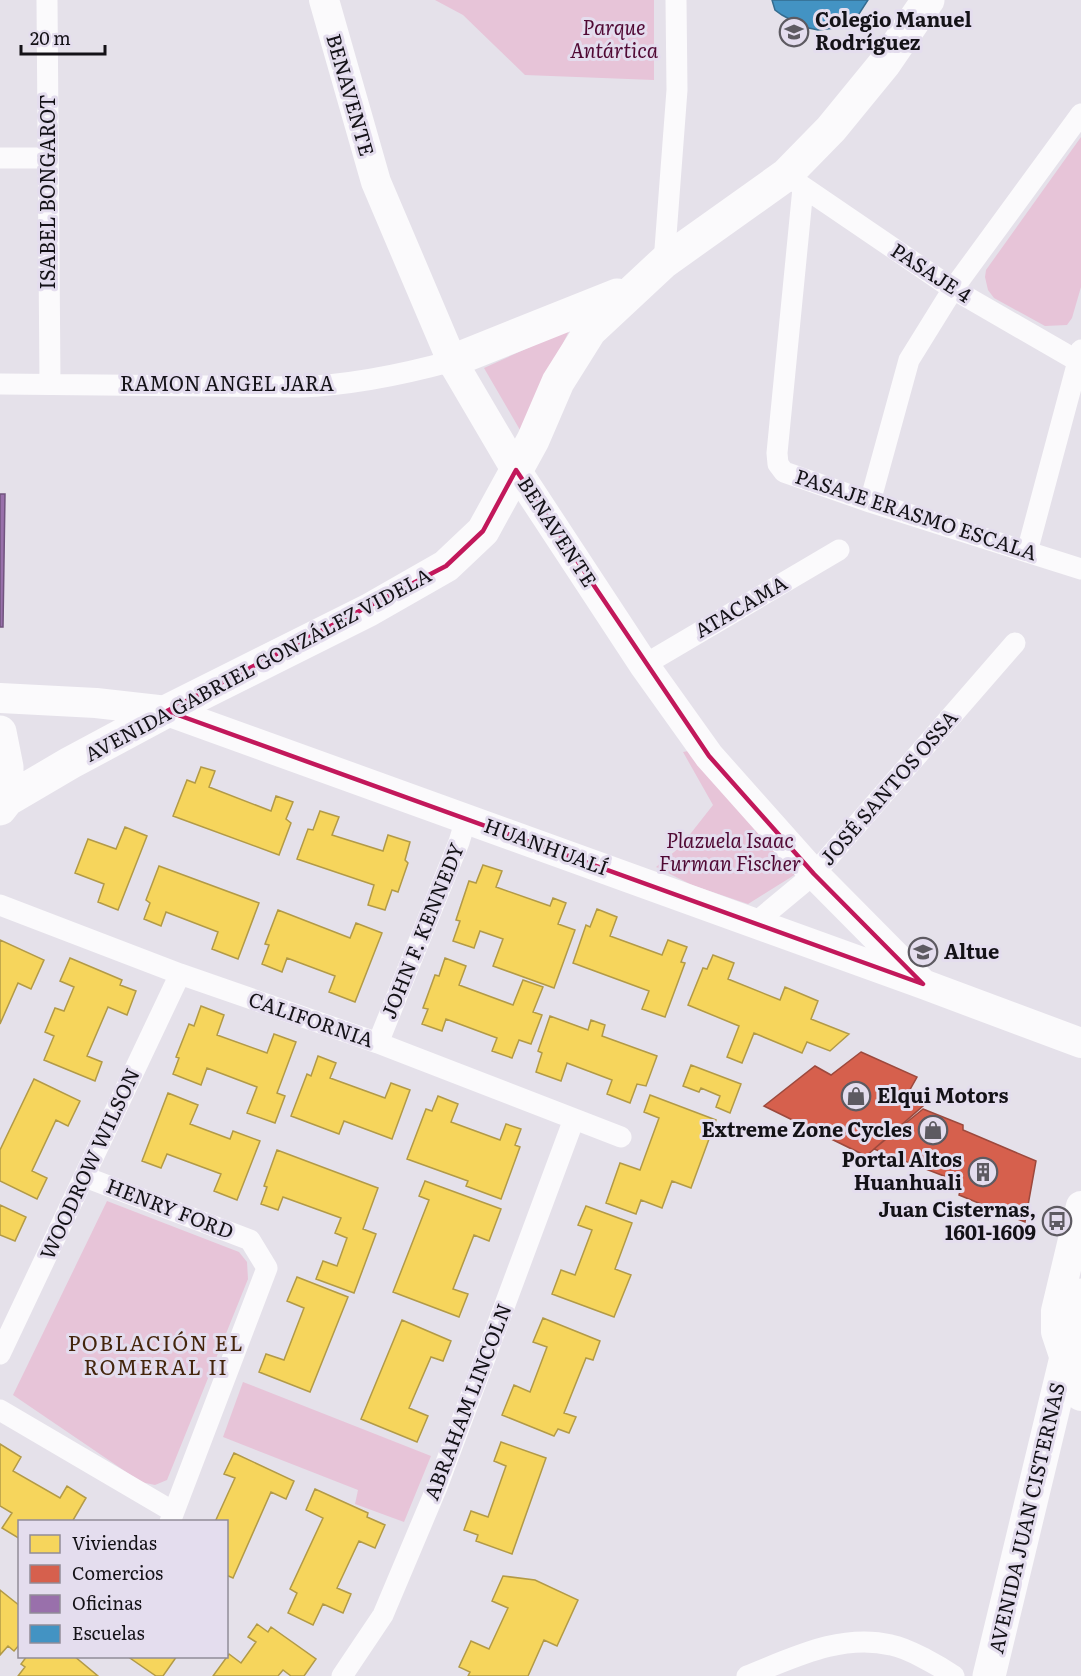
<svg xmlns="http://www.w3.org/2000/svg" width="1081" height="1676" viewBox="0 0 1081 1676" font-family="Literata,serif">
  <rect width="100%" height="100%" fill="#e5e1ea"/>
  <path fill="#e7c4d8" d="M435,0H654V80L525,75L463,15Z
    M1081,137V287L1072,318L1067,325L1045,326L994,298L988,290L985,277L986,270Z
    M570,329L520,430L484,368Z
    M704,748L796,874L748,904L692,885L656,867L680,847L713,805L683,752Z
    M107,1201L239,1252L247,1262L248,1279L167,1480L155,1485L141,1482L13,1395Z
    M243,1382L431,1456L404,1522L355,1504L358,1490L223,1437Z"/>
  <path fill="#f6d55c" stroke="#b29a47" stroke-width="1.5" d="M201,767L215,771L209,787L271,811L276,796L293,802L286,819L291,823L279,855L173,816L187,780L195,783Z
    M320,811L339,817L332,835L383,851L388,835L410,842L405,860L408,863L398,892L392,890L385,910L368,905L374,885L297,859L308,829L313,830Z
    M125,827L147,836L118,910L98,902L104,884L75,873L88,839L116,849Z
    M483,865L502,871L496,887L550,906L553,898L566,903L558,924L575,930L554,988L493,966L503,939L480,931L474,948L453,941L460,921L456,920L469,881L476,883Z
    M159,866L259,903L238,959L212,949L218,932L166,912L161,926L144,919L150,903L146,900Z
    M597,909L617,917L610,936L662,955L668,940L687,947L681,962L685,963L665,1017L642,1009L649,991L573,963L586,925L590,927Z
    M278,910L350,938L356,923L382,933L355,1002L329,992L335,976L287,958L282,972L262,964L269,945L265,944Z
    M0,940L44,960L31,989L18,983L0,1024Z
    M713,955L734,963L728,979L780,1000L785,987L818,1001L811,1019L849,1034L830,1051L807,1042L802,1053L754,1033L742,1063L727,1057L739,1026L688,1005L703,968L707,969Z
    M70,958L122,980L120,985L136,991L127,1015L108,1007L87,1056L102,1062L95,1081L44,1060L54,1036L45,1032L55,1008L64,1011L74,987L60,981Z
    M445,958L466,966L459,985L513,1005L523,980L543,987L533,1012L542,1015L531,1044L519,1040L512,1058L492,1051L497,1038L446,1019L442,1031L422,1024L428,1009L423,1008L435,975L439,976Z
    M201,1006L224,1015L217,1035L267,1053L274,1034L296,1042L277,1093L285,1096L275,1123L247,1113L257,1087L207,1068L201,1085L173,1074L179,1058L176,1057L189,1024L194,1026Z
    M550,1016L588,1030L591,1020L605,1025L602,1036L657,1056L646,1086L637,1084L630,1103L607,1094L612,1080L567,1063L561,1081L536,1072L542,1053L538,1051Z
    M318,1056L336,1063L330,1078L385,1098L391,1083L410,1090L392,1139L344,1121L339,1134L291,1116L307,1074L311,1076Z
    M691,1065L741,1084L730,1113L716,1107L720,1096L701,1088L699,1092L683,1086Z
    M34,1079L80,1101L68,1126L56,1120L32,1171L47,1178L37,1199L0,1181V1150Z
    M168,1093L198,1105L190,1124L230,1139L233,1131L260,1141L237,1200L214,1191L221,1174L167,1154L161,1168L142,1161Z
    M650,1095L716,1120L691,1188L672,1181L662,1208L641,1200L636,1214L606,1203L620,1163L640,1170L659,1118L644,1112Z
    M438,1096L458,1104L451,1122L500,1140L506,1124L521,1129L515,1145L520,1147L501,1199L466,1186L468,1181L407,1159L426,1109L432,1111Z
    M277,1150L378,1188L363,1229L376,1234L354,1293L316,1279L323,1261L337,1266L347,1238L335,1233L341,1218L283,1197L278,1210L261,1204L267,1187L264,1186Z
    M425,1181L501,1209L489,1241L474,1235L453,1289L468,1294L459,1317L393,1292L429,1200L419,1196Z
    M0,1205L26,1217L15,1241L0,1235Z
    M586,1206L632,1223L615,1269L631,1275L614,1317L552,1294L561,1270L575,1275L592,1230L578,1225Z
    M297,1277L348,1297L310,1392L259,1372L266,1354L284,1360L304,1308L287,1301Z
    M543,1318L600,1341L593,1360L586,1358L564,1413L576,1417L569,1433L558,1429L554,1436L502,1415L514,1385L530,1392L547,1347L533,1342Z
    M402,1320L451,1341L443,1361L431,1357L409,1408L428,1416L417,1442L361,1419Z
    M501,1442L546,1458L512,1554L476,1541L478,1535L464,1530L471,1511L488,1517L506,1466L494,1461Z
    M0,1444L21,1457L13,1471L60,1498L67,1486L86,1498L72,1522H20V1539L2,1528L12,1513L0,1506Z
    M234,1453L294,1481L286,1499L271,1492L233,1578L226,1575V1522H215L235,1478L224,1474Z
    M315,1489L368,1513L367,1517L385,1525L375,1548L359,1541L337,1588L351,1594L343,1613L323,1604L313,1625L288,1613L297,1593L290,1589L323,1518L306,1510Z
    M503,1576L535,1580L578,1600L557,1646L544,1640L528,1676H468L470,1672L459,1667L471,1641L489,1649L508,1608L492,1601Z
    M0,1590L20,1606V1644L14,1651L8,1646L0,1655Z
    M257,1624L268,1632L271,1627L316,1659L304,1676H291L283,1670L278,1676H213L229,1654L241,1663L256,1642L248,1637Z
    M27,1656H74L98,1676H18L25,1667L21,1664Z
    M127,1656H177L163,1676H156Z"/>
  <path fill="#d6604d" stroke="#9c493d" stroke-width="1.5" d="M861,1052L917,1077L907,1095L924,1105L866,1156L764,1106L815,1066L831,1075Z
    M923,1109L963,1125V1130L1036,1161L1025,1222L959,1195L962,1183L874,1149Z"/>
  <path fill="#9970ab" stroke="#71547f" stroke-width="1.5" d="M0,494H5L3,627H0Z"/>
  <path fill="#4393c3" stroke="#356c8f" stroke-width="1.5" d="M772,0H868L857,17L835,28L818,30L804,27L782,15L775,10Z"/>
  <g fill="none" stroke-linecap="round" stroke-linejoin="round">
    <path stroke="#fbfafc" stroke-width="21" d="M47,0L50,383
      M0,158H48
      M793,180L953,289L1081,363
      M803,188L777,453L778,464L784,472L870,502L1081,569
      M664,262L677,90L676,0
      M0,384L299,387C352,385 401,375 452,361
      M870,502L909,360L953,289L1081,114
      M1027,552L1081,350
      M644,665L839,550
      M0,905L180,974L378,1043L621,1137
      M755,923L814,874L1015,643
      M378,1043L459,842L466,819
      M85,1177L250,1240L267,1268L170,1522
      M0,1354L180,974
      M0,1410L172,1511
      M342,1676L383,1615L437,1487L574,1119
      M747,1676C793,1658 841,1633 891,1645C908,1648 939,1666 954,1676"/>
    <path stroke="#fbfafc" stroke-width="30" d="M324,0L376,182L452,361L516,470L644,665L709,756L814,874L923,984
      M0,698L96,703L167,711L923,984L1081,1043
      M1081,1206L1056,1311V1332L1065,1359L1077,1383L1081,1396"/>
    <path stroke="#fbfafc" stroke-width="33" d="M452,361L617,295
      M0,732L7,767V800
      M0,809L7,800L70,763L167,711L369,610L446,566L483,531L533,440L558,382L590,331L664,262L786,175L831,129L885,63L928,0
      M989,1676L1081,1295"/>
  </g>
  <path fill="none" stroke="#c2185b" stroke-width="4.5" stroke-linejoin="round" d="M516,470L709,756L814,874L923,984L167,711L446,566L483,531Z"/>
  <defs>
    <g id="school-ring" transform="scale(1.5)"><circle r="9.5" fill="#e4ddee" stroke="#5d5a61" stroke-width="1.5"/><path d="M0-5L7-2L0 1L-7-2ZM-4 1L0 2.5L4 1V4Q0 6-4 4Z" fill="#5d5a61"/></g>
    <g id="shop-ring" transform="scale(1.5)"><circle r="9.5" fill="#e4ddee" stroke="#5d5a61" stroke-width="1.5"/><path d="M-5-2.5h2.3a2.7 3.5 0 0 1 5.4 0H5L5.5 6h-11ZM-1.5-2.5h3a1.5 2.3 0 0 0-3 0Z" fill="#5d5a61"/></g>
    <g id="building-ring" transform="scale(1.5)"><circle r="9.5" fill="#e4ddee" stroke="#5d5a61" stroke-width="1.5"/><path d="M-4-6H4V6H1V3H-1V6H-4ZM-2.5-4.3h1.7v1.8h-1.7ZM.8-4.3h1.7v1.8H.8ZM-2.5-1h1.7V.8h-1.7ZM.8-1h1.7V.8H.8Z" fill="#5d5a61"/></g>
    <g id="bus-ring" transform="scale(1.5)"><circle r="9.5" fill="#e4ddee" stroke="#5d5a61" stroke-width="1.5"/><path d="M-5-6H5V4H4V6H2V4H-2V6H-4V4H-5ZM-3.5-4V0h7V-4ZM-3.5 1.2v1.5H-2V1.2ZM2 1.2v1.5H3.5V1.2Z" fill="#5d5a61"/></g>
  </defs>
  <g fill-rule="evenodd">
    <use href="#school-ring" x="794" y="32"/>
    <use href="#school-ring" x="923" y="952"/>
    <use href="#shop-ring" x="856" y="1096"/>
    <use href="#shop-ring" x="933" y="1130"/>
    <use href="#building-ring" x="983" y="1172"/>
    <use href="#bus-ring" x="1057" y="1221"/>
  </g>
  <g text-anchor="middle" stroke-width="6" stroke-linejoin="round" paint-order="stroke">
    <g font-size="20" font-weight="bold" fill="#141217" stroke="#e4ddee" text-anchor="start">
      <text x="815" y="27">Colegio Manuel<tspan x="815" dy="23">Rodríguez</tspan></text>
      <text x="944" y="959">Altue</text>
      <text x="877" y="1103">Elqui Motors</text>
      <text x="912" y="1137" text-anchor="end">Extreme Zone Cycles</text>
      <text x="962" y="1167" text-anchor="end">Portal Altos<tspan x="962" dy="23">Huanhuali</tspan></text>
      <text x="1036" y="1217" text-anchor="end">Juan Cisternas,<tspan x="1036" dy="23">1601-1609</tspan></text>
    </g>
    <g font-size="20" font-style="italic" fill="#500934" stroke="#e4ddee">
      <text x="614" y="35">Parque<tspan x="614" dy="23">Antártica</tspan></text>
      <text x="730" y="848">Plazuela Isaac<tspan x="730" dy="23">Furman Fischer</tspan></text>
    </g>
    <g font-size="20" fill="#141217" stroke="#e4ddee">
      <text transform="translate(350 95) rotate(74)" y="7">BENAVENTE</text>
      <text transform="translate(48 192) rotate(-90)" y="7">ISABEL BONGAROT</text>
      <text transform="translate(931 273) rotate(33)" y="7">PASAJE 4</text>
      <text x="227" y="391">RAMON ANGEL JARA</text>
      <text transform="translate(916 515) rotate(18)" y="7">PASAJE ERASMO ESCALA</text>
      <text transform="translate(557 532) rotate(57)" y="7">BENAVENTE</text>
      <text transform="translate(741 607) rotate(-30)" y="7">ATACAMA</text>
      <text transform="translate(258 665) rotate(-28)" y="7">AVENIDA GABRIEL GONZÁLEZ VIDELA</text>
      <text transform="translate(889 788) rotate(-49)" y="7">JOSÉ SANTOS OSSA</text>
      <text transform="translate(546 847) rotate(20)" y="7">HUANHUALÍ</text>
      <text transform="translate(423 931) rotate(-68)" y="7">JOHN F. KENNEDY</text>
      <text transform="translate(311 1020) rotate(19)" y="7">CALIFORNIA</text>
      <text transform="translate(90 1164) rotate(-65)" y="7">WOODROW WILSON</text>
      <text transform="translate(170 1209) rotate(21)" y="7">HENRY FORD</text>
      <text transform="translate(468 1402) rotate(-69)" y="7">ABRAHAM LINCOLN</text>
      <text transform="translate(1027 1518) rotate(-77)" y="7">AVENIDA JUAN CISTERNAS</text>
    </g>
    <g font-size="21" letter-spacing="1.5" fill="#44250c" stroke="#e4ddee">
      <text x="156" y="1351">POBLACIÓN EL<tspan x="156" dy="24">ROMERAL II</tspan></text>
    </g>
  </g>
  <rect x="18" y="1520" width="210" height="138" fill="#e4ddee" stroke="#918c98" stroke-width="1.5"/>
  <rect x="30" y="1535" width="30" height="18" fill="#f6d55c" stroke="#918c98" stroke-width="1.5"/>
  <text x="72" y="1550" font-size="18" fill="#141217">Viviendas</text>
  <rect x="30" y="1565" width="30" height="18" fill="#d6604d" stroke="#918c98" stroke-width="1.5"/>
  <text x="72" y="1580" font-size="18" fill="#141217">Comercios</text>
  <rect x="30" y="1595" width="30" height="18" fill="#9970ab" stroke="#918c98" stroke-width="1.5"/>
  <text x="72" y="1610" font-size="18" fill="#141217">Oficinas</text>
  <rect x="30" y="1625" width="30" height="18" fill="#4393c3" stroke="#918c98" stroke-width="1.5"/>
  <text x="72" y="1640" font-size="18" fill="#141217">Escuelas</text>
  <path d="M21 45v9h84v-9" fill="none" stroke="#141217" stroke-width="3"/>
  <text x="30" y="45" font-size="18" fill="#141217" stroke="#e4ddee" stroke-width="4.5" paint-order="stroke">20 m</text>
</svg>
